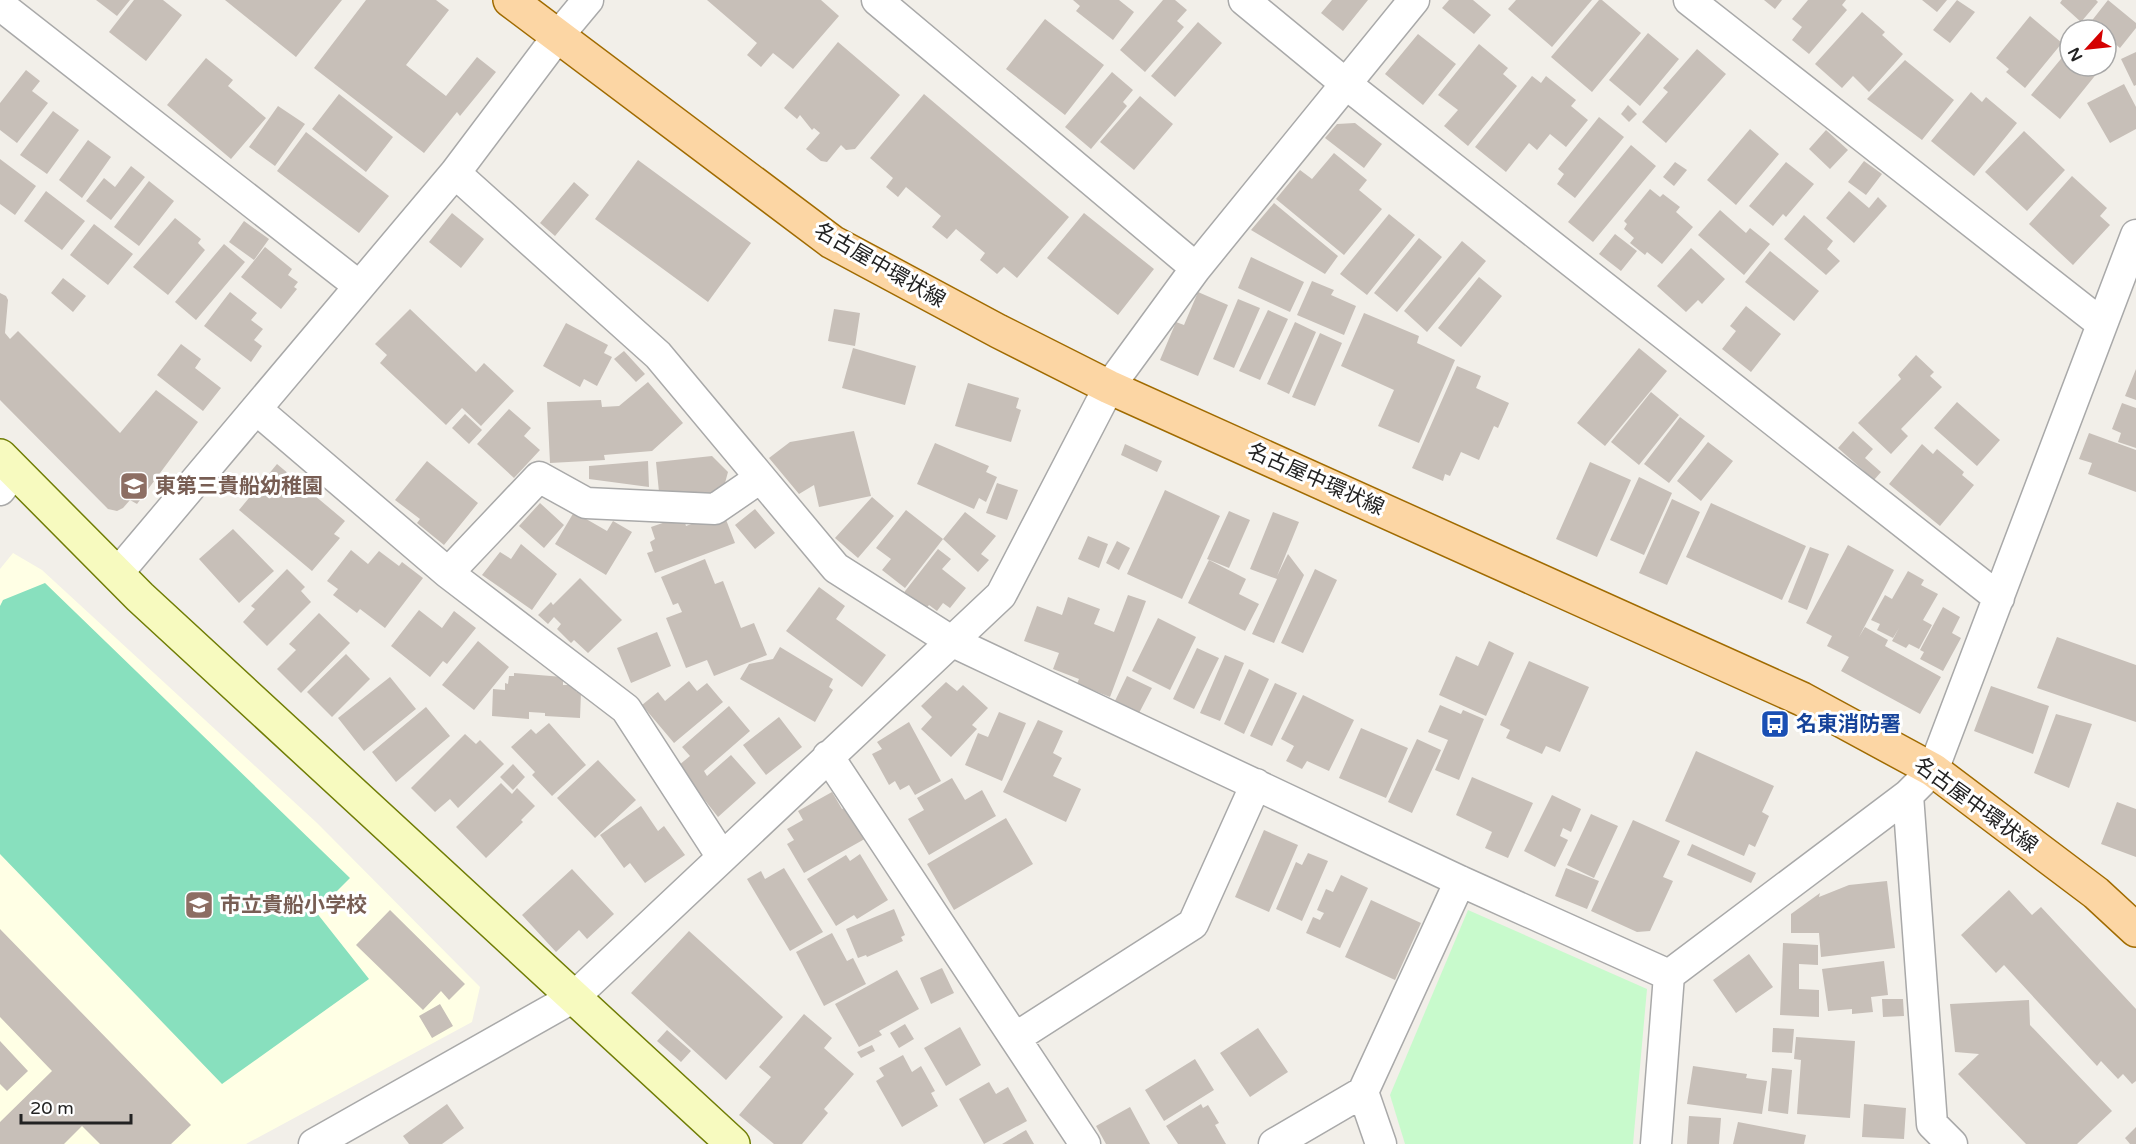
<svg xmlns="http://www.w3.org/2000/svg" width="2136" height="1144" viewBox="0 0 2136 1144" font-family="'Varela Round','Noto Sans JP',sans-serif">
  <rect width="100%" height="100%" fill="#f2efe9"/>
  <path fill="#ffffe5" d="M13,553L42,570L317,823L480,987L472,1022L246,1144H0V569Z"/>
  <path fill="#c8facc" d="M1468,910L1647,989L1633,1144H1405L1390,1095Z"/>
  <path fill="#88e0be" d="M45,583L350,878L316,912L369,979L222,1084L0,854V606L3,600Z"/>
  <path fill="#c7bfb8" d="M96,0H130L117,16Z
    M134,0H163L182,15L146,61L109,32Z
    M225,0H342L296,57Z
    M366,0H436L449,10L406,65L446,96L477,57L496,72L460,116L457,112L424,153L314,68Z
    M707,0H821L839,16L793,69L773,53L761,67L747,55L757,43Z
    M1073,0H1119L1134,12L1113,40L1076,11L1080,6Z
    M1163,0H1175L1187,10L1177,21L1184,27L1145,72L1120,50Z
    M1332,0H1368L1343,31L1321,13Z
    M1449,0H1473L1491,15L1474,34L1442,8Z
    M1516,0H1592L1552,47L1508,9Z
    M1599,0H1602L1641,33L1592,92L1551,57Z
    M1764,0H1782L1775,9Z
    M1808,0H1846L1842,5L1847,10L1809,54L1792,40L1802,27L1792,19Z
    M1922,0H1947L1937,12Z
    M1957,0L1975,12L1950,43L1933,30Z
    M2062,0H2096L2098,2L2081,22L2060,3Z
    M2108,0L2136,23V28L2120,48L2106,36V30H2099L2090,23Z
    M1862,12L1885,32L1882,35L1903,54L1869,92L1853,76L1842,88L1815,64Z
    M2030,16L2062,43L2025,88L2006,72L2009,69L1996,58Z
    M1045,19L1104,65L1065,115L1006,69Z
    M1198,22L1222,43L1175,97L1151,76Z
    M1648,33L1679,59L1640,106L1609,80Z
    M1418,34L1456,64L1423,105L1385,74Z
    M838,42L900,95L855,149L846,150L841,145L827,162L821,161L806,149L820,133L814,128L812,130L800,115L797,119L784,108Z
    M1479,44L1508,68L1503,74L1517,86L1468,146L1444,126L1458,110L1438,95Z
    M2070,48V66H2099L2095,70L2098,72L2060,119L2031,95Z
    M1697,49L1726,74L1666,143L1642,122L1668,92L1663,88Z
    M2136,52V85L2134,86L2121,59Z
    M206,58L233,80L228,86L266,118L231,159L167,105Z
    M1905,60L1954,100L1922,140L1867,99Z
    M26,70L40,81L32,91L48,103L17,143L0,130V103Z
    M1112,72L1133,90L1123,102L1127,106L1091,149L1065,127Z
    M1532,76L1541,83L1546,76L1576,100L1571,106L1588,120L1566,147L1550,134L1537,150L1529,143L1506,172L1475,147Z
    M2124,84L2136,107V129L2110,143L2087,103Z
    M1971,92L1982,102L1986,97L2017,123L1974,176L1931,141Z
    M339,94L393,137L366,172L312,129Z
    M924,94L1069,217L1017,278L1004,267L997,274L980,260L985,253L956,229L947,239L932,227L941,216L906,187L898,197L886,187L893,178L870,158Z
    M1140,96L1173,124L1134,170L1100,142Z
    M1628,105L1637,114L1629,122L1621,114Z
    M278,106L305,124L275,166L249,147Z
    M53,111L79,130L47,174L20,155Z
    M1599,117L1624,137L1575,198L1557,184L1564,174L1558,169Z
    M1355,123L1382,144L1364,168L1325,138L1337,124Z
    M1750,129L1779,154L1736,205L1707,180Z
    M1826,130L1848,150L1830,169L1809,149Z
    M2024,131L2065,170L2027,211L1985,172Z
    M306,132L389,196L359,233L277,171Z
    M88,140L111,157L82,198L59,180Z
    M1631,145L1656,166L1593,242L1568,222Z
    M1334,153L1367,180L1359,190L1382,209L1344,255L1276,199L1300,170L1312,179Z
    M0,159L36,186L15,215L0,204Z
    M638,160L751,243L708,302L595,219Z
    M1864,161L1882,174L1866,195L1848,182Z
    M1675,162L1687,170L1674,186L1663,177Z
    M1786,162L1814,184L1786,217L1783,214L1773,226L1749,206Z
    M131,166L145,177L111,220L86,201L104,178L115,187Z
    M2072,176L2107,208L2100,216L2110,225L2073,265L2029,224Z
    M149,181L174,201L139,246L114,227Z
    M574,182L589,195L555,236L540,223Z
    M1650,189L1660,197L1663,194L1680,207L1676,212L1693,227L1662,264L1647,252L1645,255L1630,243L1634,238L1624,229L1627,224L1624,221Z
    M46,191L85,221L62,250L24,221Z
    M1849,191L1869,208L1878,197L1887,206L1854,243L1826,218Z
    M1274,203L1338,256L1325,274L1251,230Z
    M1720,210L1746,233L1750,228L1770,244L1744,275L1698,235Z
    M452,213L484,239L461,268L429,242Z
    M1084,213L1154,269L1118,315L1047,258Z
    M1389,214L1415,235L1367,295L1340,274Z
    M1804,215L1833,241L1827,249L1840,261L1826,275L1784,239Z
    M175,218L201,239L198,243L205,250L168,295L133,267Z
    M244,221L269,239L254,260L229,242Z
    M94,224L133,254L108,285L70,255Z
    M1615,234L1637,251L1621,271L1599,254Z
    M1419,238L1442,257L1397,312L1374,293Z
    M1462,241L1486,261L1427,332L1404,311Z
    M224,244L245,262L196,320L175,302Z
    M265,247L292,269L288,275L298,282L294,287L297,289L281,309L241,277Z
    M1691,248L1725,279L1702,304L1698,300L1686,312L1657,286Z
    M1770,251L1819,291L1794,321L1745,282Z
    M1251,257L1304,282L1290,312L1238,288Z
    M1479,277L1502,296L1461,347L1438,328Z
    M63,278L86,296L73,312L51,293Z
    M1312,281L1334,290L1331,295L1356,306L1344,335L1297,315Z
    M230,292L257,313L251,320L263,329L254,340L262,346L251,362L204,326Z
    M1198,292L1228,305L1198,376L1160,360L1176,322L1184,325Z
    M0,293L6,296L8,300L5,333L10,339L18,331L120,433L156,390L198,422L137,504L130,500L123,508L117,511L108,509L0,400Z
    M1238,299L1260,308L1234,368L1213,359Z
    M1746,306L1781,334L1751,372L1722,349L1736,331L1730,326Z
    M410,309L476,372L484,363L514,391L481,426L462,408L446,425L380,363L387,355L375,344Z
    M834,309L860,313L855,346L828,341Z
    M1268,310L1288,319L1260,380L1239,371Z
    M1364,313L1419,336L1417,343L1455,360L1419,443L1378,426L1394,390L1341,366Z
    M1295,322L1316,332L1289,394L1267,384Z
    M566,323L608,345L604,353L612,357L597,386L584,379L580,387L543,366Z
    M1320,333L1342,343L1315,406L1292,397Z
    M181,344L201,359L195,368L221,388L203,411L157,375Z
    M853,348L916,366L905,405L842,388Z
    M1639,348L1667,371L1605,446L1577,423Z
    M624,351L645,374L636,382L614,359Z
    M1916,355L1934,372L1930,376L1942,387L1901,429L1908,436L1891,454L1858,423L1901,379L1898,375Z
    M1457,366L1481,376L1476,388L1509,403L1498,428L1494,426L1479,460L1461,452L1450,476L1445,474L1443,481L1412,468Z
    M2136,369V400L2125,396Z
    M648,382L683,423L652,451L604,455L605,460L550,463L547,402L601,400L602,407L619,406Z
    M968,383L1019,398L1016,408L1021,410L1011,442L955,426Z
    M1651,392L1679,415L1639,465L1611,442Z
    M1957,402L2000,440L1977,466L1934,428Z
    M2122,403L2136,408V448L2118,442L2121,433L2112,429Z
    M509,409L531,428L524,436L540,450L514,478L477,444Z
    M465,414L482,430L469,444L452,428Z
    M1680,417L1705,436L1669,483L1644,464Z
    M854,431L871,496L819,507L814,485L799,494L769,458L790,442Z
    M1853,431L1873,449L1865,458L1881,472L1874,480L1838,448Z
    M2089,433L2136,450V492L2088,474L2092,463L2079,459Z
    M1708,442L1733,461L1701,501L1677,481Z
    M935,443L989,466L986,472L997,477L986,502L979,498L974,509L917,484Z
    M1125,444L1162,461L1157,472L1121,455Z
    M1922,444L1933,454L1937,449L1964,472L1962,475L1974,485L1940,526L1889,484Z
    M712,456L728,472L725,483L712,493L659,492L656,462Z
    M427,461L478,503L444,545L417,523L420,519L395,500Z
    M648,461L649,487L589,479V466Z
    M1590,462L1631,480L1597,557L1556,539Z
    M277,464L345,521L334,534L340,538L312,571L239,510Z
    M1639,477L1672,493L1644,555L1610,540Z
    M997,483L1018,490L1007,520L986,513Z
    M1165,490L1220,516L1182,599L1127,574Z
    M872,497L894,516L858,558L835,538Z
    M1672,499L1700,512L1667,585L1639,573Z
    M540,503L564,525L544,548L519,526Z
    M1711,503L1806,546L1782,600L1686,557Z
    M755,509L775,533L755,549L735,525Z
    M906,510L943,539L905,588L882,570L891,559L876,548Z
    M1229,511L1250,520L1229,568L1207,559Z
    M574,512L607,531L613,521L632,532L606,575L555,544Z
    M965,512L996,536L981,554L989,560L978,572L943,539Z
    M1273,512L1299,522L1277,576L1288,554L1304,575L1274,643L1252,634L1277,579L1250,569Z
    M683,516L686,526L705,519L707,524L725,517L735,543L655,573L647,553L653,551L650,542L655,539L651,527Z
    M233,529L274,571L239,603L199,559Z
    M1088,536L1108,544L1099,568L1078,559Z
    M1117,541L1130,548L1119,570L1106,563Z
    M521,544L557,574L532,610L482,575L500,552L511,559Z
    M1848,545L1894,570L1859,637L1865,627L1888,640L1885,646L1941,677L1920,714L1841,671L1849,657L1827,646L1832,636L1806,623Z
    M1810,547L1829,554L1807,610L1788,602Z
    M938,549L951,559L942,569L966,588L950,608L943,603L937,611L929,605L923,612L902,595Z
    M351,550L368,564L379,551L399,566L402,562L423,578L385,628L360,609L357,613L333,595L338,589L327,581Z
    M705,559L715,584L723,581L741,628L754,623L767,655L714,676L707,660L686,668L666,618L682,612L678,603L673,605L661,577Z
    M1209,560L1246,579L1239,594L1259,604L1245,631L1188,603Z
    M287,569L305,587L301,591L311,602L267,646L243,622L255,609L251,606Z
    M1315,569L1337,580L1303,653L1281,643Z
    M1908,571L1924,580L1921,585L1938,594L1923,620L1932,625L1919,649L1909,644L1906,648L1892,641L1899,628L1893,638L1877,630L1880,624L1871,620L1885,595L1892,599Z
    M580,578L622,620L588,653L574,640L571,643L557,629L561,624L554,617L548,624L538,615L551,602L553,605Z
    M819,587L845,606L836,619L886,655L862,687L786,631Z
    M1128,595L1146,601L1110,697L1077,684L1079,679L1053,669L1059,653L1024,641L1037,606L1062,615L1068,597L1100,609L1094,624L1114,632Z
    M1943,607L1960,617L1952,633L1961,638L1943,671L1920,659L1924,652L1920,650Z
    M419,610L442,628L454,611L476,628L447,664L443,661L430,677L391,646Z
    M319,613L350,643L301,693L277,669L296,650L289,644Z
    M1158,618L1196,637L1170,690L1132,671Z
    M657,632L671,666L631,683L617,648Z
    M2057,637L2136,665V722L2037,688Z
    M478,641L509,667L474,710L442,685Z
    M1489,641L1514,653L1486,716L1439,695L1456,656L1478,666Z
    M780,647L833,679L829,687L833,690L815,722L740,679L749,664L773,659Z
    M1197,648L1219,658L1194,709L1173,699Z
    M346,654L370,679L332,717L307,692Z
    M1225,655L1244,663L1220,721L1200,713Z
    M1529,661L1589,687L1560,752L1546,746L1542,754L1506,738L1510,730L1500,725Z
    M1249,669L1269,679L1244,734L1224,724Z
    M514,673L563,677V685H576V692H581L580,718L545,716V713L529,712V719L492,716L493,689L505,690V683L508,684L509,676H514Z
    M1127,676L1152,688L1138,715L1114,703Z
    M390,677L416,709L364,751L338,718Z
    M689,681L697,691L707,683L723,702L674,743L642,705L658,692L665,701Z
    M946,682L957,691L963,685L988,708L972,725L977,729L951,757L921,729L932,717L921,706Z
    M1275,683L1297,693L1272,746L1250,736Z
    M1991,686L2049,706L2033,754L1974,731Z
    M1303,695L1354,720L1329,771L1307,761L1302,769L1286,761L1294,746L1281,739Z
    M1440,705L1461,714L1463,710L1484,719L1459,780L1435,770L1448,740L1428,732Z
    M729,706L750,731L704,771L707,776L731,755L756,783L718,817L678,766L690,756L682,747Z
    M426,707L450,736L396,782L372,752Z
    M999,712L1026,723L1002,781L965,765L978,733L988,737Z
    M2056,714L2092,724L2069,788L2034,773Z
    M779,717L802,747L766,775L743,745Z
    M1038,720L1063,731L1053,753L1062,758L1053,776L1081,789L1066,822L1003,792Z
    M909,722L941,781L915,795L909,785L900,790L895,781L889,785L872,754L882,749L877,742Z
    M549,723L586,765L552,796L532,775L535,772L511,747L531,729L536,734Z
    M1361,728L1408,748L1386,798L1339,778Z
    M465,734L476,744L480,740L504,764L458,808L450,799L435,812L411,788Z
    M1417,739L1441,750L1412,813L1388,802Z
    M1696,751L1774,786L1762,812L1769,816L1755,847L1749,844L1744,856L1665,821Z
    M598,760L636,800L595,838L557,798Z
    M513,764L525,777L513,790L500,777Z
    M1472,777L1533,803L1508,858L1485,848L1492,832L1456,815Z
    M952,778L965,800L982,790L996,816L929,855L908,819L924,810L917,798Z
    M501,783L512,794L517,788L535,806L521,820L523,822L486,858L456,827Z
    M832,792L842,809L851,804L870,836L804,873L787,844L794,840L787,829L803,820L798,811Z
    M1552,795L1581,809L1571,832L1563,828L1560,836L1568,840L1555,867L1524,851Z
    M2117,802L2136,809V857L2101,844Z
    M641,806L658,831L664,826L685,855L645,883L630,863L624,868L600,835Z
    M1591,814L1618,826L1594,878L1567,865Z
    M1006,818L1033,864L954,910L927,864Z
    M1633,820L1680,841L1663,877L1673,881L1650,931L1637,932L1591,911Z
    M1264,830L1298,845L1269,912L1235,897Z
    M1692,844L1756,873L1751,883L1687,855Z
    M1308,853L1328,861L1302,921L1276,909L1296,862L1302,865Z
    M860,854L888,900L857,919L854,915L836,926L807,879L846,855L850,861Z
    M784,868L823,932L790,951L747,879L761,871L765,879Z
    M1566,868L1599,881L1587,909L1555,896Z
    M572,869L614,914L587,939L579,930L556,952L522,915Z
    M1341,875L1368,888L1340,948L1306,933L1313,917L1320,920L1324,913L1317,910L1326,889L1333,892Z
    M1887,881L1895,948L1821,957L1819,933H1791V914L1820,893L1819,897L1849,885Z
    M2009,890L2032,915L2041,907L2136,1009V1081L2132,1084L2123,1074L2118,1079L2101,1061L2097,1066L2004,965L1996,973L1961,935Z
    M1371,900L1421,923L1395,980L1345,957Z
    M894,909L905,935L901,937L903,941L867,957L866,955L858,958L846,929Z
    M390,910L465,984L449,1000L441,991L423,1010L356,945Z
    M0,929L191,1125L171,1144H100L82,1126L64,1144H0V1122L52,1071L0,1017Z
    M689,931L783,1017L726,1080L631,993Z
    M832,933L847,961L853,958L866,984L824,1006L796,952Z
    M1783,943L1818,945V965L1799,964V989L1819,990V1017L1780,1015Z
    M1749,954L1773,987L1736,1013L1713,980Z
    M1884,961L1888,995L1871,997L1873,1012L1852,1014V1009L1828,1011L1822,969Z
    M942,968L954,993L931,1004L920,978Z
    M897,970L919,1009L879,1031L882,1035L859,1047L835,1004Z
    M1882,999H1903L1904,1016L1883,1017Z
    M2029,1000L2030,1025L2112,1111L2077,1144H2026L1958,1074L1979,1054L1955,1052L1950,1004Z
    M440,1004L453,1026L432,1038L419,1016Z
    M804,1014L832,1038L824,1048L854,1074L824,1109L828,1113L802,1144H774L739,1115L771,1077L759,1067Z
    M905,1024L914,1039L899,1048L890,1033Z
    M960,1027L981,1065L946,1086L924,1048Z
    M1258,1028L1288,1072L1250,1097L1220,1053Z
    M1773,1028L1794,1029L1792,1053L1772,1052Z
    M667,1030L691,1051L681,1062L657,1041Z
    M1796,1037L1855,1041L1850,1118L1797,1114L1801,1060L1794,1059Z
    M0,1041L28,1071L7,1091L0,1084Z
    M872,1045L875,1051L861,1058L857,1052Z
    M903,1055L912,1072L921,1066L935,1091L931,1093L938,1106L902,1127L876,1081L884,1076L879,1068Z
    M1195,1059L1214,1090L1164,1121L1145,1090Z
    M1693,1066L1747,1074L1746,1078L1767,1081L1762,1114L1687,1104Z
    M1772,1068L1792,1070L1788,1114L1768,1111Z
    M989,1082L996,1094L1008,1087L1027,1121L984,1144L959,1099Z
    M447,1104L464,1128L442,1144H409L403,1136Z
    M1201,1104L1203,1108L1208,1105L1219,1123L1215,1125L1226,1144H1178L1166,1126Z
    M1864,1104L1906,1108L1904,1139L1862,1137Z
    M1130,1107L1150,1144H1106L1096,1126Z
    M1689,1116L1721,1118L1719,1144H1687Z
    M1738,1122L1806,1135L1804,1144H1733Z
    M2136,1127V1144H2130L2125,1138Z
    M1026,1130L1034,1144H1002Z"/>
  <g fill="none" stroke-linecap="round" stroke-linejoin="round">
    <g stroke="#a9a9a9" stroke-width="33">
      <path id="street" d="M877,0L1196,268
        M1244,0L1346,84L1999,598
        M1689,0L2102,324
        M0,5L359,286
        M455,173L658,355L836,568L951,641L1460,881L1669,975L1908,795L1933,770L2136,235
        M256,409L448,573L626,709L722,857
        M0,490L15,471
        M448,573L539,477L586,503L715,509L760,478
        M117,574L455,173L558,36L588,0
        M828,756L1085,1144
        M1908,795L1932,1124L1952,1144
        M1015,1038L1193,924L1256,784
        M1363,1092L1381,1144
        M314,1144L574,997L1001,595L1109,387L1196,268L1414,0
        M1274,1144L1363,1092L1460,881
        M1656,1144L1669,975"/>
    </g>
    <g stroke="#707d05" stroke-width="36">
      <path id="secondary" d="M0,456L140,597L733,1144"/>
    </g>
    <g stroke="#a06b00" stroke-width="36">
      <path id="primary" d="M510,0L832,242L998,331L1109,387L1802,699L1933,770L2096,893L2136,930"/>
    </g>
    <use href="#street" stroke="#fff" stroke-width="30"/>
    <use href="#secondary" stroke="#f7fabf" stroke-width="33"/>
    <use href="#primary" stroke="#fcd6a4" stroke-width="33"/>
  </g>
  <defs>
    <g id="school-square" transform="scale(1.5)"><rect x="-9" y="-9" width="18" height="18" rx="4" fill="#8d6e63" stroke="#fff"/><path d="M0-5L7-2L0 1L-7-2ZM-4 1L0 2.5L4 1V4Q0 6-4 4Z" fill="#fff"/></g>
    <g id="bus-square" transform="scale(1.5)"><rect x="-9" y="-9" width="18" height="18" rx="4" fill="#1a4fb4" stroke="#fff"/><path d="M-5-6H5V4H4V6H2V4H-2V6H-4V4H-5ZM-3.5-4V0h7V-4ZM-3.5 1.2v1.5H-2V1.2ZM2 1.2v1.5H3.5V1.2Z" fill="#fff"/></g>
  </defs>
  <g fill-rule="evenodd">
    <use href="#school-square" x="134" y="486"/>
    <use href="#bus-square" x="1775" y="724"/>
    <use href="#school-square" x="199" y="905"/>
  </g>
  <g text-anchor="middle" stroke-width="6" stroke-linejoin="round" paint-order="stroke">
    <g font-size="21" fill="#222" stroke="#fff">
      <text transform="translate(880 265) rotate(30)" y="7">名古屋中環状線</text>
      <text transform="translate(1316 479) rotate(24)" y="7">名古屋中環状線</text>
      <text transform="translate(1976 805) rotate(36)" y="7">名古屋中環状線</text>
    </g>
    <g font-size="21" font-weight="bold" fill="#785e54" stroke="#fff" text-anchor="start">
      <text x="155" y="493">東第三貴船幼稚園</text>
      <text x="220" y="912">市立貴船小学校</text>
    </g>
    <g font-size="21" font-weight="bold" fill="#164399" stroke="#fff" text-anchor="start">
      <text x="1796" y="731">名東消防署</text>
    </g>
  </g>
  <g transform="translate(2088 48) rotate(243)"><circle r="28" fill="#ffffff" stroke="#a7a7a7" stroke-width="1.5"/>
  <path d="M0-4.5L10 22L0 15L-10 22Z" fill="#d40000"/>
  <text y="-9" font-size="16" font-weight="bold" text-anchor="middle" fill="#222222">N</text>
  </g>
  <path d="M21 1114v9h110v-9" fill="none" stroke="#222222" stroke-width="3"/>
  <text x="30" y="1114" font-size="18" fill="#222222" stroke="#ffffff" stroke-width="4.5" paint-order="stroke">20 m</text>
</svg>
